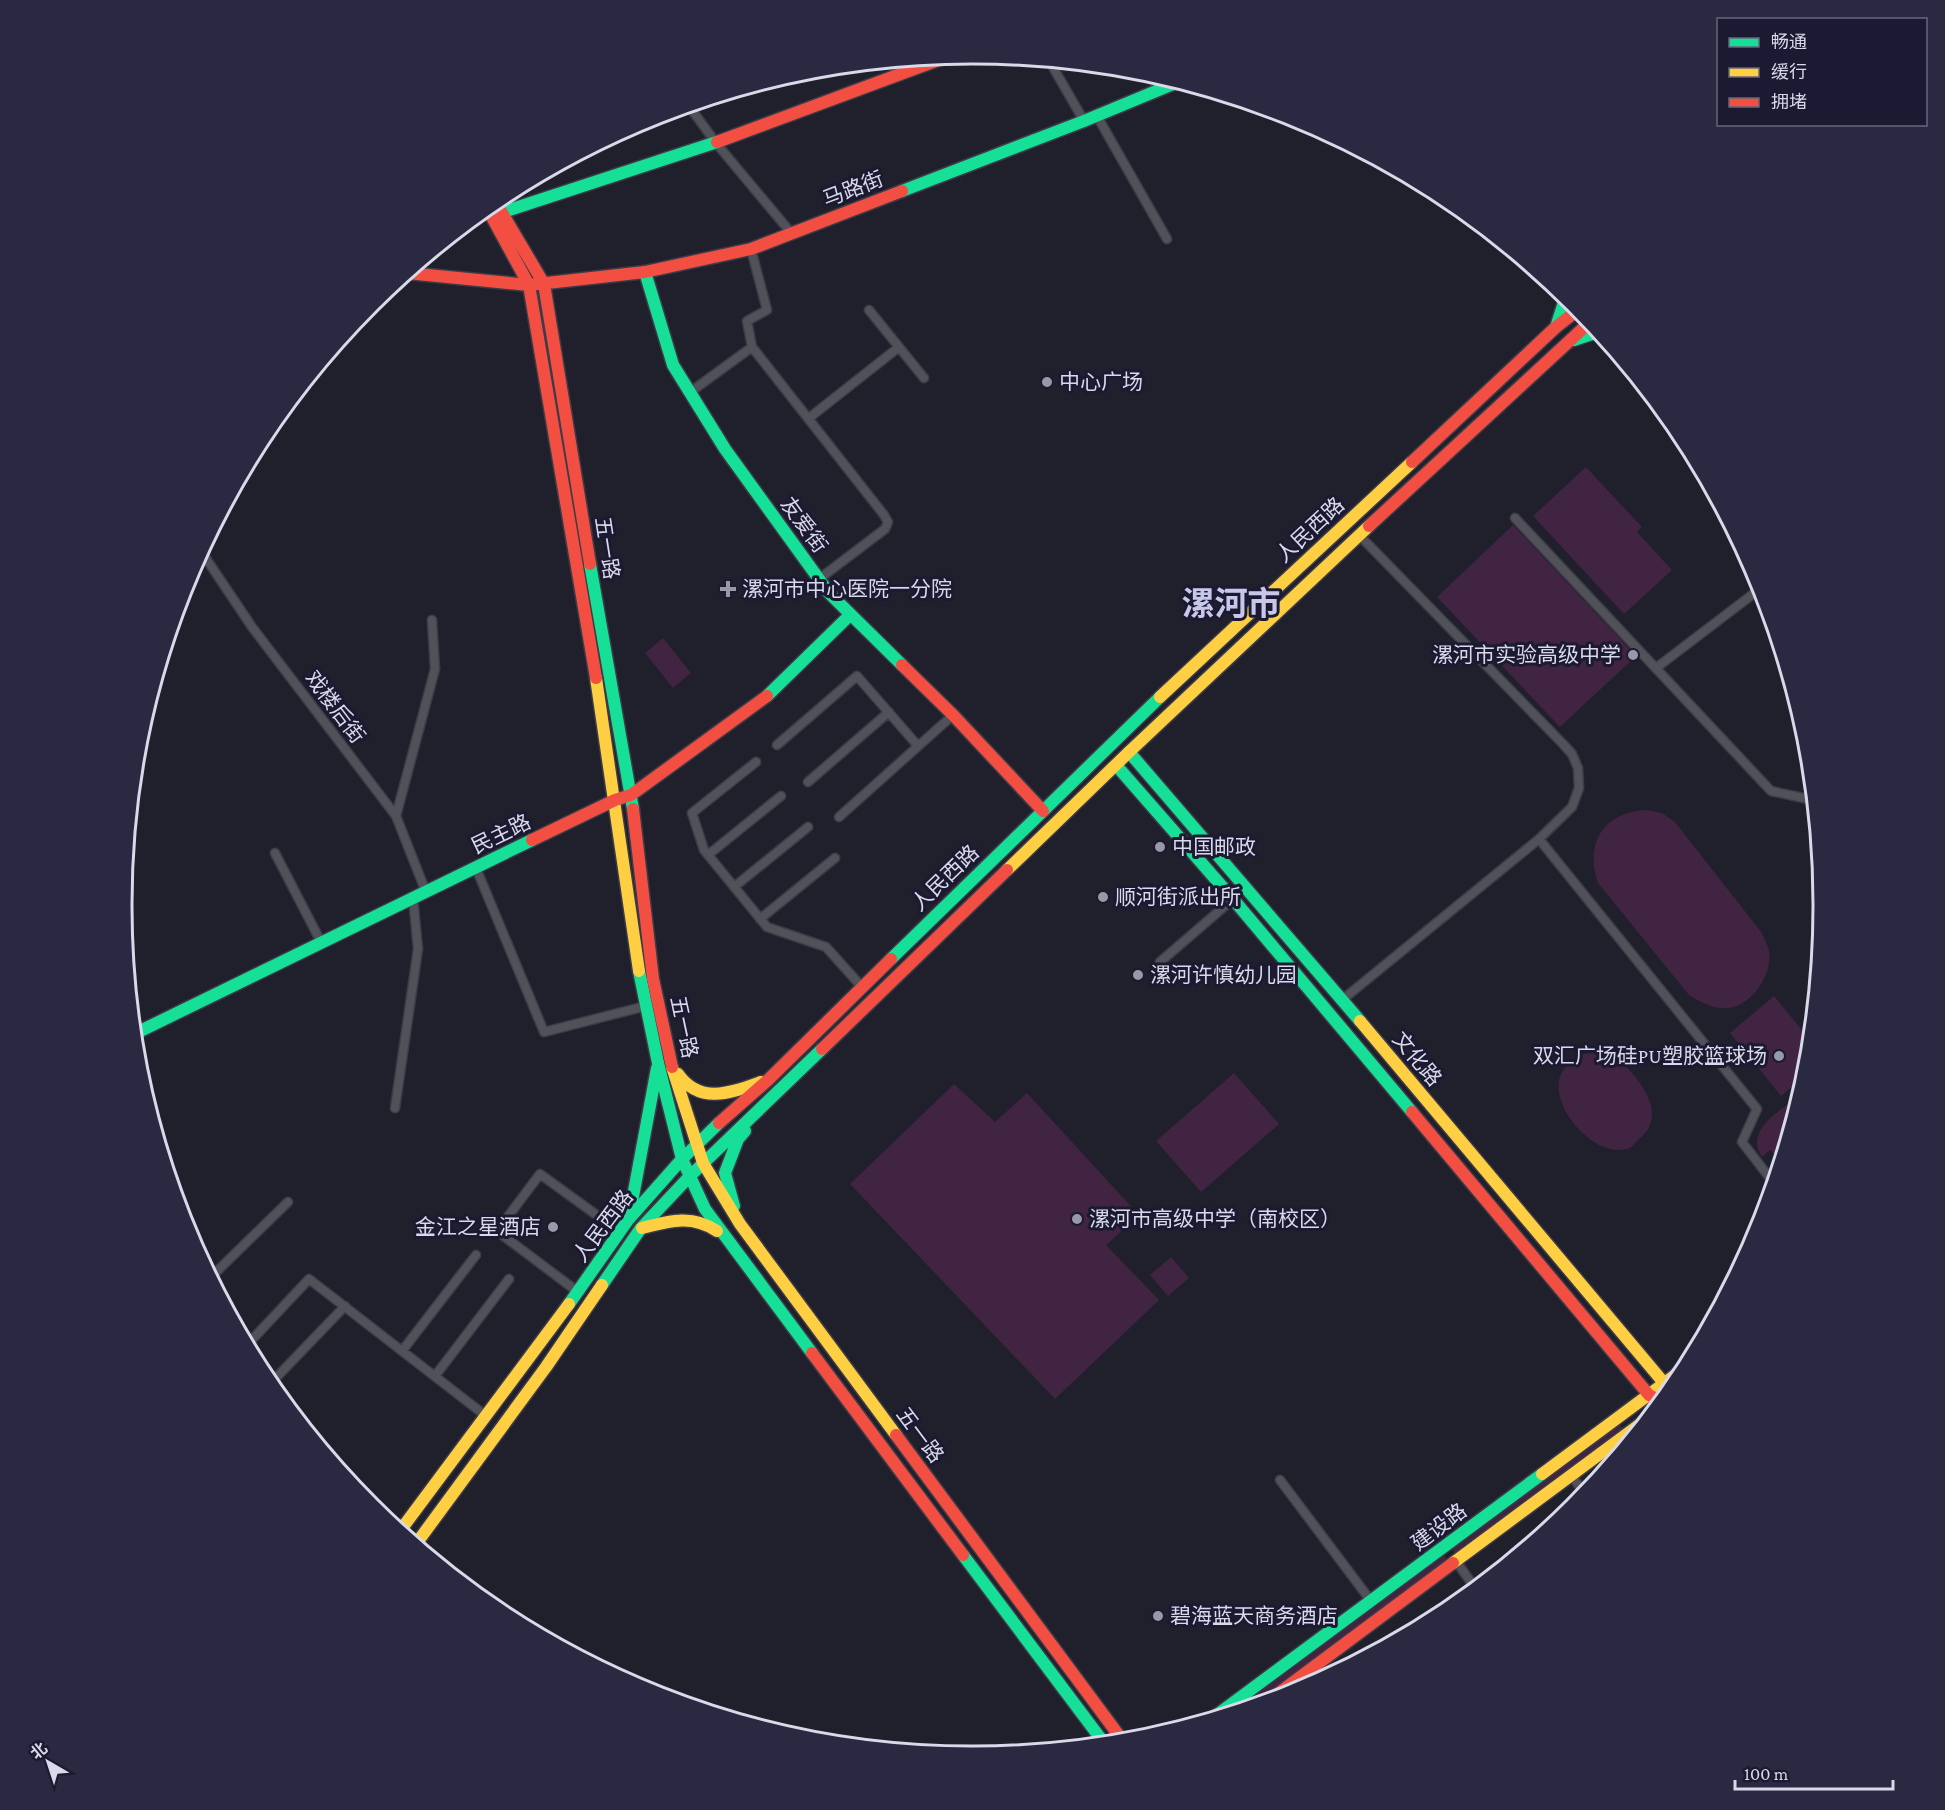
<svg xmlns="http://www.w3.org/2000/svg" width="1945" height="1810" viewBox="0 0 1945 1810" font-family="'Crimson Pro','Noto Sans SC',serif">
  <rect width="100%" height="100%" fill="#20202c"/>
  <path fill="#412342" d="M1586,467L1642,527L1637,532L1672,570L1624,614L1533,516Z
    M1513,525L1636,656L1560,727L1437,597Z
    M663,638L691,673L673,688L645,653Z
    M1646,810L1662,813L1675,822L1762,933C1764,939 1768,945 1769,951C1773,974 1752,1005 1729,1008C1714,1010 1701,1002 1689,995L1598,883C1584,843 1604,812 1646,810Z
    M1774,996L1810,1040L1806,1075L1781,1096L1730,1033Z
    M1582,1054C1589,1054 1598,1052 1605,1054C1625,1059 1654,1094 1652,1116C1651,1126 1647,1133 1639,1139C1636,1142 1632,1147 1629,1148C1596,1162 1541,1100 1564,1069C1568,1063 1577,1059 1582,1054Z
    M1234,1073L1279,1124L1201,1192L1156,1141Z
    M954,1084L995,1122L1027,1093L1139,1215L1106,1245L1159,1300L1055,1399L850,1184Z
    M1800,1096L1780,1161L1770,1150L1762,1157C1743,1130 1782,1109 1800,1096Z
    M1171,1257L1189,1278L1168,1296L1150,1275Z
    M1619,1424L1624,1430L1457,1555L1452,1549Z
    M1444,1555L1448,1561L1253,1705L1232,1711Z"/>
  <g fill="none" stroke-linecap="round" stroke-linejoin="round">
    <g stroke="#3c3b47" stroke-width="11">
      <path id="street" d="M1050,62L1084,121
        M689,106L716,143L792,234
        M1097,116L1167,239
        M751,249L767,310L747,321L752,347
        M869,310L924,378
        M689,393L752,347L884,515L888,522L885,529L819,579
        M809,418L899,347
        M1515,518L1771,791L1813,800
        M201,551L252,627L396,816L426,892
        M1656,668L1761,588
        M777,745L857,676L918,746
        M756,762L692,813L704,850L767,927L826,947L862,987
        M808,782L889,712
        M396,816L435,669L432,620
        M839,817L953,715
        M1539,839L1757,1109L1742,1142L1773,1182
        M275,853L321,942
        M708,855L781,796
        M476,868L544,1032L646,1006
        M734,887L808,827
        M760,919L835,858
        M1160,962L1233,899
        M1342,1000L1539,839L1572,807L1579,788L1578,768L1572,754L1564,745L1359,535
        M395,1108L418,949L413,898
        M211,1277L288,1202
        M578,1292L497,1231L540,1174L620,1232
        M247,1345L309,1279L486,1416
        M402,1351L476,1255
        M435,1376L509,1279
        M270,1384L345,1306
        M1571,1475L1585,1494
        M1280,1480L1371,1601
        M1456,1561L1475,1588"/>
    </g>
    <g stroke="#3c3b47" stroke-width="15">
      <path id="fast" d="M902,191L1084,121L1178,82
        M494,215L717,142
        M645,272L673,365L725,449L829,593L902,665
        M1556,327L1566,296
        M1574,340L1598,332
        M590,564L633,809
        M767,696L850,615
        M1129,752L1360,1021
        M1116,765L1233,899L1412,1112
        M891,959L1160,697
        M639,971L658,1063L682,1159L705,1209L812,1353
        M134,1034L532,840
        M734,1206L725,1173L738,1139L745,1131
        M629,1218L657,1068
        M602,1285L641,1228L689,1177L822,1049
        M569,1304L628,1220L682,1159L719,1123
        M963,1555L1104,1743
        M1214,1717L1542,1474"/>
    </g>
    <g stroke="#3c3b47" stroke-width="15">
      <path id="slow" d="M596,678L639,971
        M1160,697L1412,462
        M1007,870L1129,752L1369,526
        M1360,1021L1664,1383L1665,1396
        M672,1067L703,1163L740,1224L896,1435
        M678,1074C700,1105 730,1093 761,1082
        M642,1228C669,1221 692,1214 717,1231
        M1542,1474L1686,1367
        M400,1531L569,1304
        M416,1544L546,1367L602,1285
        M1453,1563L1647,1419"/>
    </g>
    <g stroke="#3c3b47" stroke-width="15">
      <path id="jam" d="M717,142L949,56
        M495,201L544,284L590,564
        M487,208L529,285L596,678
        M407,273L529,285L645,272L751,249L902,191
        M1412,462L1556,327L1579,309
        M1369,526L1590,322
        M902,665L953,715L1043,811
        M633,809L653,979L672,1067
        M532,840L615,800L631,795L767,696
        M822,1049L1007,870
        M1412,1112L1649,1395L1661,1401
        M719,1123L768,1080L891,959
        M812,1353L963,1555
        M896,1435L1123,1741
        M1268,1701L1453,1563"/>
    </g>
    <use href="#street" stroke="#51515a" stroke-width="8"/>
    <use href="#fast" stroke="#16e098" stroke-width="12"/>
    <use href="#slow" stroke="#ffcf43" stroke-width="12"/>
    <use href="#jam" stroke="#f24e42" stroke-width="12"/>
  </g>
  <g fill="#9898a7" stroke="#1b1a32" stroke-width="2">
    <circle cx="1047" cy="382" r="6"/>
    <path d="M725 580h6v6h6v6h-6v6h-6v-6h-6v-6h6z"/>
    <circle cx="1633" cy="655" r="6"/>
    <circle cx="1160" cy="847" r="6"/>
    <circle cx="1103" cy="897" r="6"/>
    <circle cx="1138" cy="975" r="6"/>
    <circle cx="1779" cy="1056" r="6"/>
    <circle cx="1077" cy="1219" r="6"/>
    <circle cx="553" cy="1227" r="6"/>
    <circle cx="1158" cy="1616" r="6"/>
  </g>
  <g text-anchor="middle" stroke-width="6" stroke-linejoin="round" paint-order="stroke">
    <g font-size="21" fill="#d8d9e9" stroke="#1b1a32">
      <text transform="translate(853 189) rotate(-21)" y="7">马路街</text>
      <text transform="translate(804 525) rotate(54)" y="7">友爱街</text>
      <text transform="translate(1310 530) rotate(-43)" y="7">人民西路</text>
      <text transform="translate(607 548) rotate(81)" y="7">五一路</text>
      <text transform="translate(335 707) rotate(53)" y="7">戏楼后街</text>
      <text transform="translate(501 834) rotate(-26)" y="7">民主路</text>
      <text transform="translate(945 878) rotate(-44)" y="7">人民西路</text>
      <text transform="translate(684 1027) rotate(78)" y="7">五一路</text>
      <text transform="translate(1417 1059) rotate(50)" y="7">文化路</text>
      <text transform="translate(603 1226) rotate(-53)" y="7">人民西路</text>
      <text transform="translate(920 1435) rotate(53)" y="7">五一路</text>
      <text transform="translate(1439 1527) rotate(-37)" y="7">建设路</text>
    </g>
    <g font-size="21" fill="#d8d9e9" stroke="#1b1a32" text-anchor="start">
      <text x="1059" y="389">中心广场</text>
      <text x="742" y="596">漯河市中心医院一分院</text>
      <text x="1621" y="662" text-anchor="end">漯河市实验高级中学</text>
      <text x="1172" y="854">中国邮政</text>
      <text x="1115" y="904">顺河街派出所</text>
      <text x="1150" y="982">漯河许慎幼儿园</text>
      <text x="1767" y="1063" text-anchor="end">双汇广场硅PU塑胶篮球场</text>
      <text x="1089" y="1226">漯河市高级中学（南校区）</text>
      <text x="541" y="1234" text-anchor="end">金江之星酒店</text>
      <text x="1170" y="1623">碧海蓝天商务酒店</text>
    </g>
    <g font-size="33" font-weight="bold" fill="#c7c8e9" stroke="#1b1a32">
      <text x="1231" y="615">漯河市</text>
    </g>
  </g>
  <path d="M0 0H1945V1810H0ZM972 64H973A840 840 0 0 1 1813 904V906A840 840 0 0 1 973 1746H972A840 840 0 0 1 132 906V904A840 840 0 0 1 972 64Z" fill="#2a2941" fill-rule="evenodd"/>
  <path fill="none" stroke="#d8d9e9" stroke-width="3" d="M972 64H973A840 840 0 0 1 1813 904V906A840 840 0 0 1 973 1746H972A840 840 0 0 1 132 906V904A840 840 0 0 1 972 64Z"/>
  <rect x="1717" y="18" width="210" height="108" fill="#1b1a32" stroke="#67667b" stroke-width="1.5"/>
  <rect x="1729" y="38" width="30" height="9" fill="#16e098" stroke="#67667b" stroke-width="1.5"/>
  <text x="1771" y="48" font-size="18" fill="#d8d9e9">畅通</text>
  <rect x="1729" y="68" width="30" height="9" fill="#ffcf43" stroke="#67667b" stroke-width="1.5"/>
  <text x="1771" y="78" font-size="18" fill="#d8d9e9">缓行</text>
  <rect x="1729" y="98" width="30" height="9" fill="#f24e42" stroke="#67667b" stroke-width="1.5"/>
  <text x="1771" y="108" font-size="18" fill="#d8d9e9">拥堵</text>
  <g transform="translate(48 1762) rotate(321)" stroke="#1b1a32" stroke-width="4.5" paint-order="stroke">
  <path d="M0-4.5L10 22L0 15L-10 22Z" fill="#d8d9e9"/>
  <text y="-9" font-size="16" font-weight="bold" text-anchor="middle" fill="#d8d9e9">北</text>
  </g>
  <path d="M1735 1780v9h158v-9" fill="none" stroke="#d8d9e9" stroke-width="3"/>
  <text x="1744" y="1780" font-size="18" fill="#d8d9e9" stroke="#1b1a32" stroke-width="4.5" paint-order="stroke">100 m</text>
</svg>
